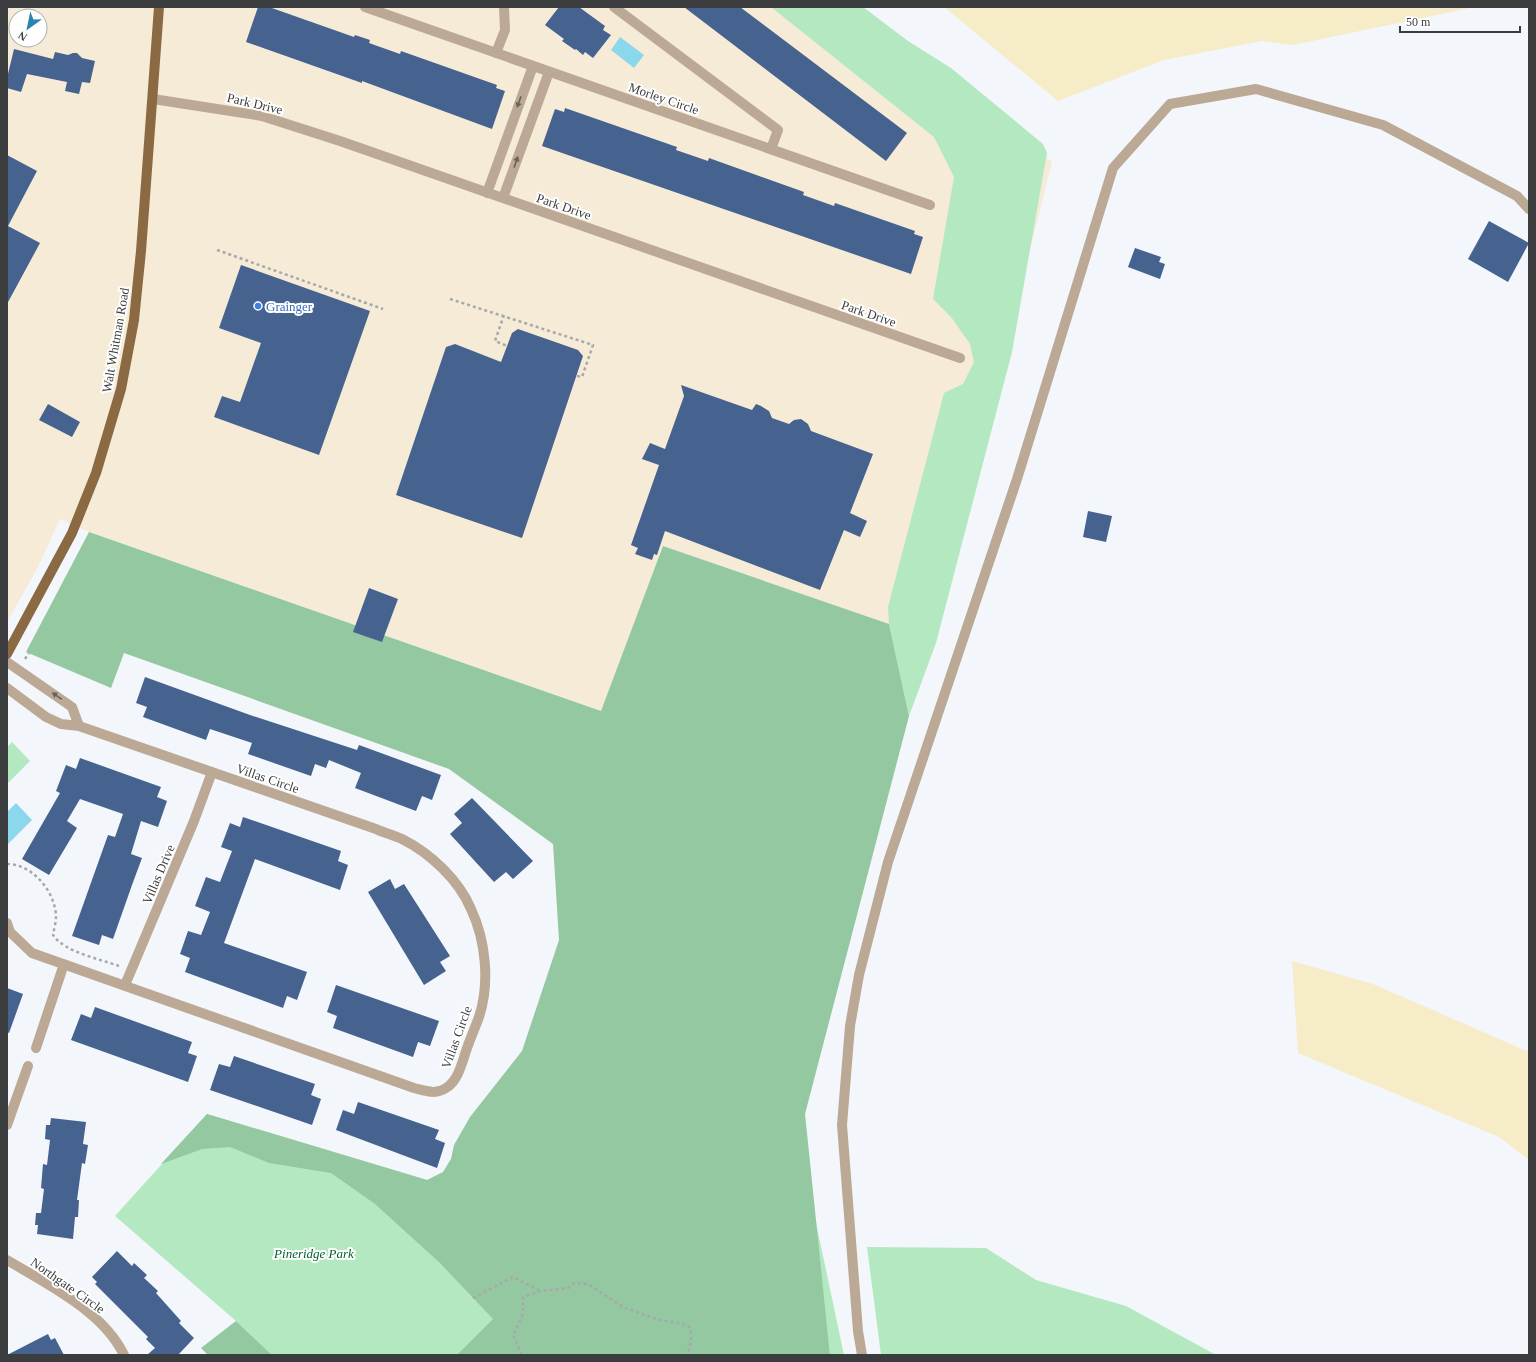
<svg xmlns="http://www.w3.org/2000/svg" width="1536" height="1362" viewBox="0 0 1536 1362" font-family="Georgia,serif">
  <rect width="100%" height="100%" fill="#f3f6fb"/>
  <path fill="#f6ebd6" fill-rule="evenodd" d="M7,7H854L1052,162L933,637L889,624L663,546L602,711L89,532L60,519L37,569L7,622ZM16,16H40V40H16Z"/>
  <path fill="#b4e8c0" d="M771,7H863L908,41L951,68L1043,144L1047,153L1012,352L936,643L909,716L889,624L888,607L944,393L963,384L974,362L970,344L951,317L933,299L954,177L934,137Z
    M12,742L30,761L7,784V747Z
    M207,1114L427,1180L766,1355H272L236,1321L115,1216Z
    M815,1218L844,1355H830Z
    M867,1247L986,1248L1036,1280L1126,1306L1216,1355H881Z"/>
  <path fill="#93c8a0" d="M89,532L601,711L663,546L889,624L909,716L805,1114L830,1355H457L493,1319L440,1263L375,1204L331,1173L269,1163L230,1147L202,1149L161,1164L207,1114L427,1180L443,1172L451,1159L454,1145L470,1117L522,1051L559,940L553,844L449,769L124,653L111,688L26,652Z
    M236,1321L272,1355H208L201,1348Z"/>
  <path fill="#f6ecc7" d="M944,7H1475L1293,45L1262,41L1164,60L1058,101Z
    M1292,961L1373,984L1529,1052V1160L1499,1137L1298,1053Z"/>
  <path fill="#8bd7ec" d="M620,37L644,55L634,68L611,50Z
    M16,803L32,820L7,845V812Z"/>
  <path fill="#46628f" d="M258,7H269L354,37L355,35L370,40L369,43L400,54L401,51L497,85L496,88L505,91L492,129L362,81V83L246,42Z
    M559,7H579L605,26L603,30L611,35L593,58L585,52L583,55L576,49L575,50L562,41L564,39L545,25Z
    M684,7H740L907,133L886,161Z
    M14,49L53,59L55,52L68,55L73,53H77L82,58L95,61L90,83L82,82L79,94L65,91L67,82L27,74L21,92L7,88V78Z
    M565,108L677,147L676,150L708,161L709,158L804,192L803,195L834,206L835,203L915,231L914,234L923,237L911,274L542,146L555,109L564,112Z
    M7,155L37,171L8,226L40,243L7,304Z
    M1489,221L1529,243L1508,282L1468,259Z
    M1135,248L1161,257L1159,262L1165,264L1160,279L1128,267Z
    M241,265L370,311L319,455L214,417L222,396L240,402L261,343L219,328Z
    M518,329L578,350L583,356L522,538L396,495L446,347L455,344L501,362L512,333Z
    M681,385L752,410L756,404L761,406L769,411L772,418L789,424L794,420L801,419L808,424L811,431L873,454L850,513L867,521L860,537L844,530L820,590L665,531L657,555L654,554L652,560L635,554L638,548L631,545L659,465L642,459L650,443L665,449L684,396Z
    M48,404L80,422L72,437L39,420Z
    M1088,511L1112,516L1106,542L1083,537Z
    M369,588L398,599L382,642L353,632Z
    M145,677L250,715L357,750L359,745L441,775L432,800L422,796L416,811L355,788L361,773L329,760L326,768L315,764L311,776L248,754L252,743L210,729L206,740L143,717L147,707L136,703Z
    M80,758L161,787L157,797L167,801L158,827L141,821L131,854L142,858L132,885L113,939L102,935L99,945L72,936L108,835L115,837L123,814L80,799L67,821L77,828L49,875L22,859L60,793L56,791L66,765L76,769Z
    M472,798L533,861L513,879L506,872L494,882L450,834L462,823L454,814Z
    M243,817L341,851L338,861L348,865L340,890L255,859L224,943L307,972L297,1000L287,996L283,1008L185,972L190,958L180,954L188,931L201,935L210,912L195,906L206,877L220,882L232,851L221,847L230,823L240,827Z
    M390,879L395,889L404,884L450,956L440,962L446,971L424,985L368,892Z
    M336,985L439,1021L430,1046L418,1042L413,1057L333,1028L337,1016L327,1012Z
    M7,988L23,994L9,1033L7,1032Z
    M95,1007L192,1042L188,1053L197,1056L188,1082L71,1040L81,1014L91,1018Z
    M234,1056L315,1084L311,1095L321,1099L312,1125L210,1090L219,1064L230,1067Z
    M358,1102L439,1130L435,1139L445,1143L437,1168L336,1130L343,1110L354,1114Z
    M51,1118L86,1122L83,1144L88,1145L85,1164L82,1163L77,1200H79L78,1217H75L73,1239L37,1234L38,1225H35L36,1213H41L44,1189L41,1188L43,1164L47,1165L50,1140L45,1139L46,1125H50Z
    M117,1251L132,1266L134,1263L147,1275L144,1278L158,1291L156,1293L181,1321L179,1323L194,1338L178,1355H147L155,1348L146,1339L148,1337L95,1284L97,1282L92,1277Z
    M48,1334L51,1340L55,1338L64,1355H7Z"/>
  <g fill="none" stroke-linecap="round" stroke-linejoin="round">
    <path stroke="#a6a9ac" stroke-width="2.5" stroke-dasharray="3 3" stroke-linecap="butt" d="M217,250L383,309
      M450,299L593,345L582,377L577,376
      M504,315L495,341L507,346
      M25,659L29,653
      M7,864C33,864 55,892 56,916C56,922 54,929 53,935C64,952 100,959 119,966
      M473,1298L513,1277L540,1291
      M522,1355L513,1335L523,1314V1297L540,1291L568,1288L574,1283L588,1284L623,1307L656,1319L688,1325C693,1335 691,1345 687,1355"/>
    <path stroke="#bca995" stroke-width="10" d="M365,7L930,205
      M614,7L778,130L771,149
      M496,53L505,30L504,7
      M153,99L262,116L340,141L960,358
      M487,193L533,66
      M503,198L549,72
      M7,662L72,707L79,726
      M7,688L46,717L61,724L79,726L376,829C384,833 394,835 402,839C430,853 459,880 471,909C486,941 490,983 479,1017C475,1028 470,1039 466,1051C462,1063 458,1081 446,1088C436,1095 426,1091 414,1088L32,953L10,932L7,923
      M125,985L194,821L212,772
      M36,1048L64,964
      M7,1125L28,1066
      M7,1260C47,1284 103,1311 124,1355
      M862,1355L858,1331L842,1125L850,1026L859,975L888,862L1017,479L1113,168L1170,104L1256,89L1383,125L1517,196L1529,209"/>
    <path stroke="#8a6943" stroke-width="10" d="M7,654L72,533L96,473L121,389L134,320L141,251L159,7"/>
  </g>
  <defs><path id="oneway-solid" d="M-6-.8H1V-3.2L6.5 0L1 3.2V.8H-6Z"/></defs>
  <g fill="#68625c">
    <use href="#oneway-solid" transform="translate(519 102) rotate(110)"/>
    <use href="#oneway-solid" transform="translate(516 162) rotate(-71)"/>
    <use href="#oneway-solid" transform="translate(57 696) rotate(-145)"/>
  </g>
  <circle fill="#3f7fe0" stroke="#fff" stroke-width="1.5" cx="258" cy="306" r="4"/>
  <g text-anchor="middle" stroke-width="4" stroke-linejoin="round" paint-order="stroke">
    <g font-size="13" fill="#3b3c3e" stroke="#fff">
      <text transform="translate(664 98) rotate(19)" y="5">Morley Circle</text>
      <text transform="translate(255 103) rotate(13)" y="5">Park Drive</text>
      <text transform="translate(564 206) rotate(19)" y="5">Park Drive</text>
      <text transform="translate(869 313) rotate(19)" y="5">Park Drive</text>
      <text transform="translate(115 340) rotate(-80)" y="5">Walt Whitman Road</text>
      <text transform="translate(268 778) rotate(19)" y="5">Villas Circle</text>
      <text transform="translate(158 874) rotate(-67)" y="5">Villas Drive</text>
      <text transform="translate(456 1037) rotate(-70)" y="5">Villas Circle</text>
      <text transform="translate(68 1285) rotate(35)" y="5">Northgate Circle</text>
    </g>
    <g font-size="13" fill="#366cbe" stroke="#fff" text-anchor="start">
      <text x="266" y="311">Grainger</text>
    </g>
    <g font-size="13" font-style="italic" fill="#035e2d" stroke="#fff">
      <text x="314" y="1258">Pineridge Park</text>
    </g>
  </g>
  <rect width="1536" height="1362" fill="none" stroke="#3b3c3e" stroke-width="16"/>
  <g transform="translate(28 28) rotate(213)"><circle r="19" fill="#ffffff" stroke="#b1b1b2"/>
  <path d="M0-3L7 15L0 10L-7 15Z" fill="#2984b2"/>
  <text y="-6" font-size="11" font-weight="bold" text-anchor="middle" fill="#3b3c3e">N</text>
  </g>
  <path d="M1400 26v6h120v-6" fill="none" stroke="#3b3c3e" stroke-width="2"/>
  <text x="1406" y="26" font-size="12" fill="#3b3c3e" stroke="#ffffff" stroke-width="3" paint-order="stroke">50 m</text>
</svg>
